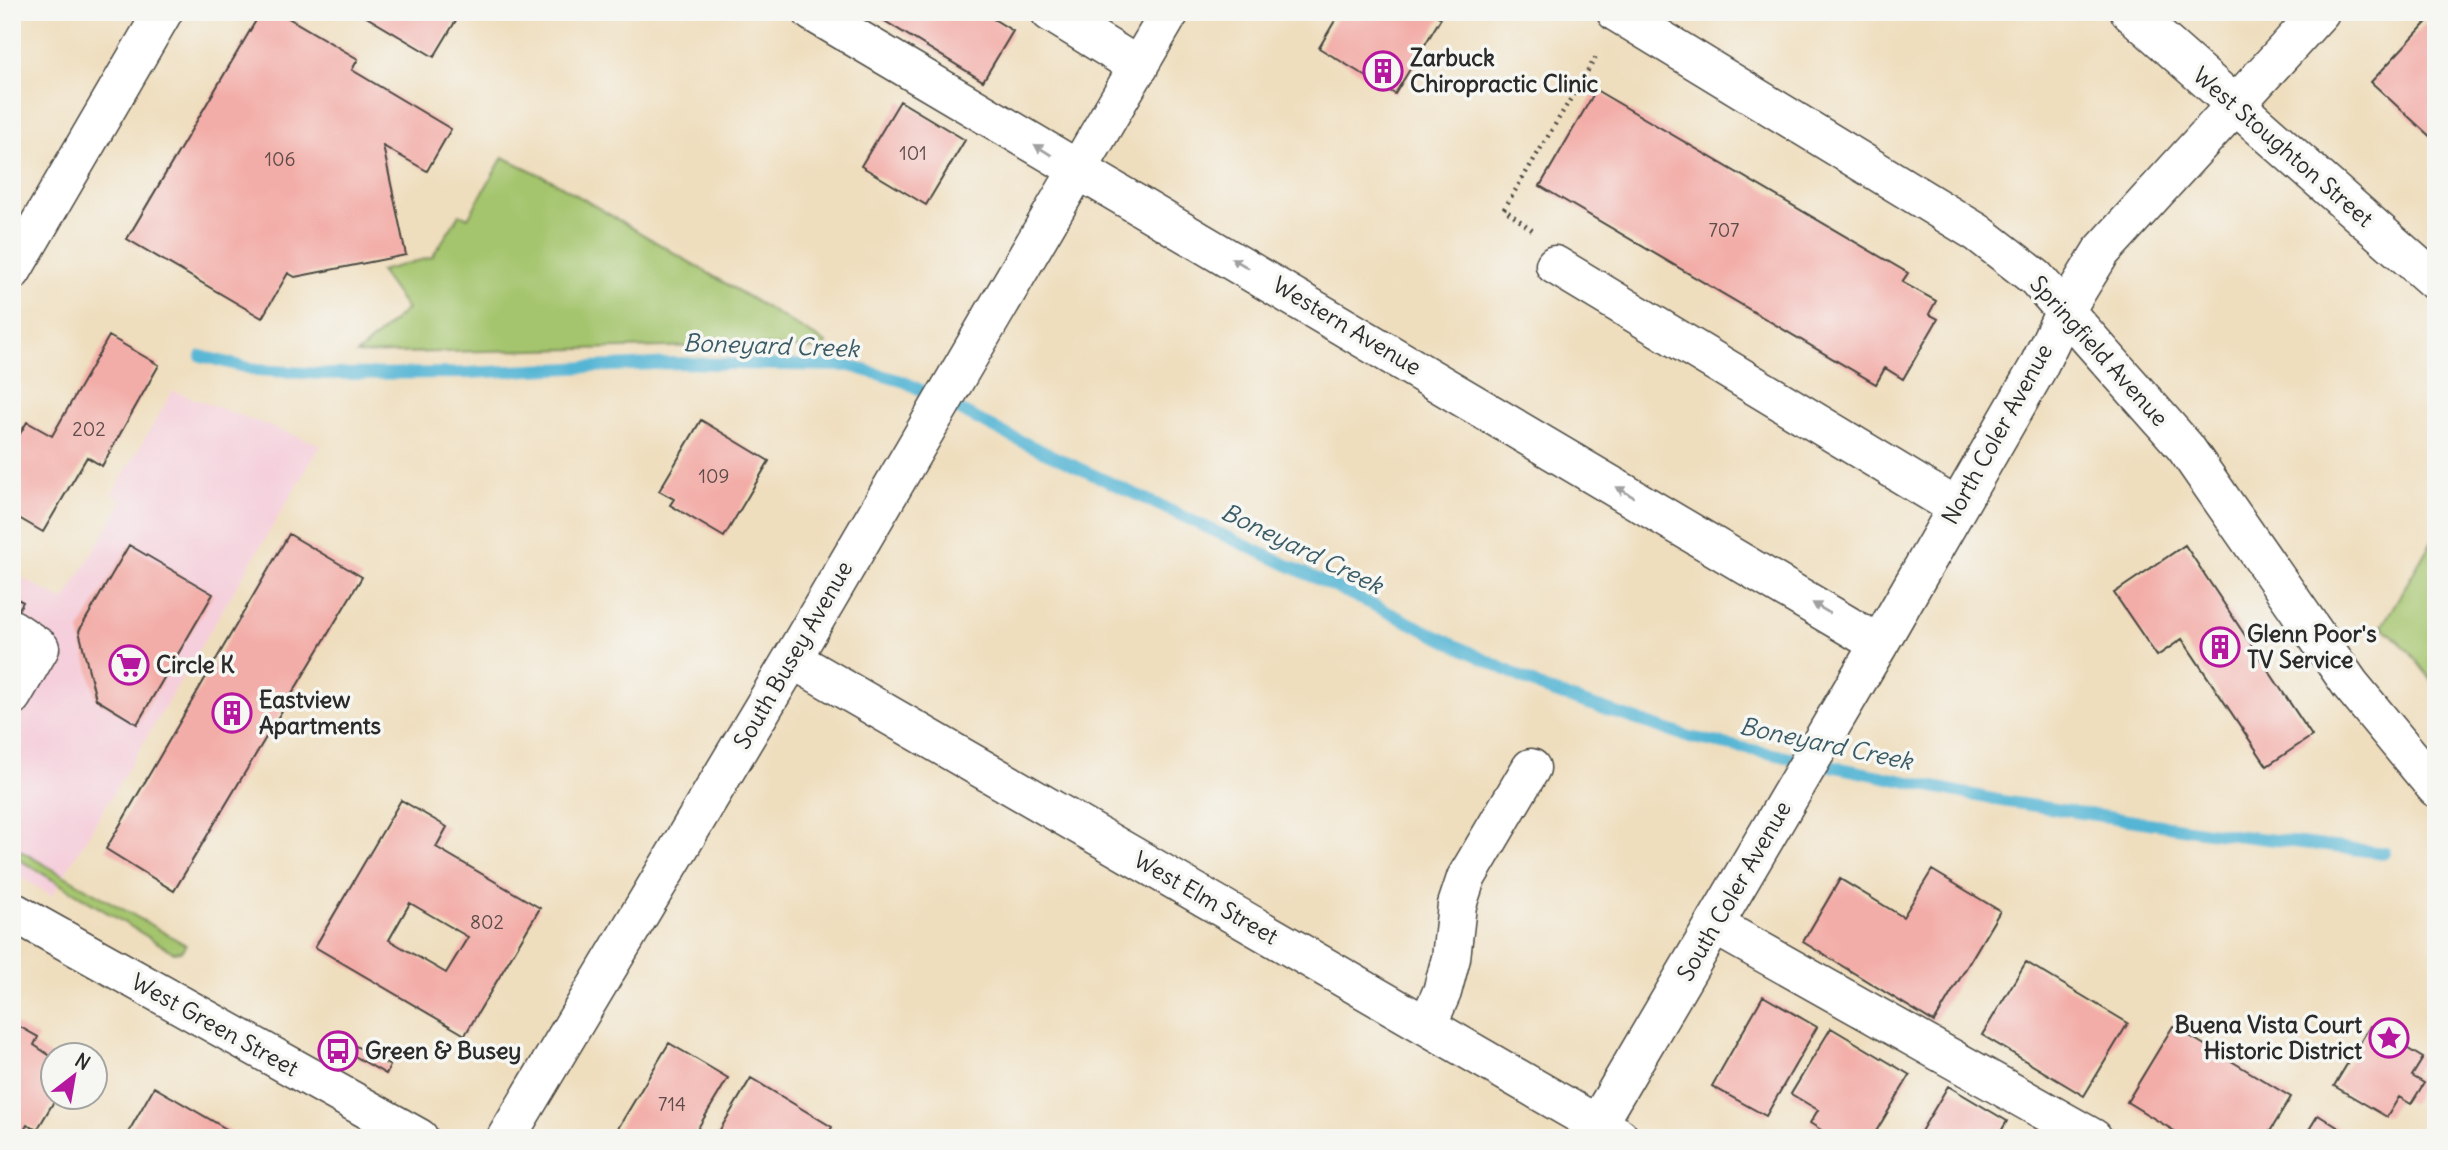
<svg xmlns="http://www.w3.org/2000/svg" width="2448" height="1150" viewBox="0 0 2448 1150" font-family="Delius,sans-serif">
  <rect width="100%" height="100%" fill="#f6f6f2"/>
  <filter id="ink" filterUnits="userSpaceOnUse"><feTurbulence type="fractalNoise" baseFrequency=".0143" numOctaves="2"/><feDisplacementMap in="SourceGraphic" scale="14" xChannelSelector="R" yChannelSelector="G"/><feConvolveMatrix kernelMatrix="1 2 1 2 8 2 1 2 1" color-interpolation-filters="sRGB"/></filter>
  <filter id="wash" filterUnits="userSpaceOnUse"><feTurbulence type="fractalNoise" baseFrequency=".00686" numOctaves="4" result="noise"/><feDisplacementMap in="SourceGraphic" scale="28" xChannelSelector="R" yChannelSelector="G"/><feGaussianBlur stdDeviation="1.57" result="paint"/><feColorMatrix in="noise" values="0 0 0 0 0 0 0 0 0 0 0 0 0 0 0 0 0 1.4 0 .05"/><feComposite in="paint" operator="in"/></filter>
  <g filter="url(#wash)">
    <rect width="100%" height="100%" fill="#efdebe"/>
    <path fill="#f5cfdb" d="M173,391L321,445L52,896L12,872V572L64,601L123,501L112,494Z"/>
    <path fill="#a4c56d" stroke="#68784c" stroke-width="2" d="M503,157L551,180L826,343L824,350L755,345L357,354L407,309L380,271L432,257L460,214L468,218Z
      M2436,534V686L2408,650L2382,626Z
      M12,846L186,945L181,951L173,952L15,857Z"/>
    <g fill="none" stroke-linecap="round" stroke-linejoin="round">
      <path stroke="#55b5d4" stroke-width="12" d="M201,356L256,370L323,374L466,373L673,363L850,366L905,382L1010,436L1367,602L1549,691L1689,737L2002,801L2208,832L2385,853"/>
    </g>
    <g id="blocks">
      <path fill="#f3ada8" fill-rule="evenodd" d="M261,12H278L358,59L352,70L451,129L427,171L383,146L406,255L295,277L288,273L262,318L127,239Z
        M358,12H461L434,57Z
        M870,12H982L1013,31L983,81Z
        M1340,12H1431L1441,18L1395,94L1319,48Z
        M2436,12V142L2371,82Z
        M1596,90L1908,273L1902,282L1936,301L1929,314L1938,319L1903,379L1885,368L1876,384L1540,186Z
        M900,101L965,140L926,205L861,166Z
        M109,336L159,365L102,466L87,457L43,532L12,514V447L27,422L52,436Z
        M701,420L769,461L724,537L670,505L674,499L659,491Z
        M289,534L362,577L174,891L106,849Z
        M129,545L213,594L137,724L96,699L79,631Z
        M2185,545L2312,736L2267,766L2182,639L2157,656L2114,593Z
        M12,596L23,602L12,621Z
        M401,800L447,827L436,847L540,908L465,1035L315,947ZM410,903L468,937L446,973L389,940Z
        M1932,870L2000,911L1934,1022L1803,942L1840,879L1903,917Z
        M2026,962L2128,1023L2084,1096L1982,1035Z
        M1763,996L1817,1027L1766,1116L1712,1086Z
        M15,1024L38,1037L34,1045L52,1057V1098H56L37,1130L27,1125L20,1138H12V1029Z
        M2173,1026L2291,1097L2266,1138H2186L2127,1102Z
        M2370,1026L2423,1058L2412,1076L2424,1083L2411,1104L2399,1097L2387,1117L2334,1086Z
        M1831,1028L1910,1075L1872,1138H1834L1810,1123L1818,1110L1791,1094Z
        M349,1042L390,1066L386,1074L344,1050Z
        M669,1043L728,1078L692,1138H629L617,1130Z
        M751,1078L832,1127L826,1138H715Z
        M1948,1086L2007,1121L1997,1138H1917Z
        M154,1087L242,1138H125Z
        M2318,1115L2355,1138H2304Z
        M2043,1121L2070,1138H2033Z"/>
    </g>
  </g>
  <g filter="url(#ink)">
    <use href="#blocks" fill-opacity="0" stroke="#484641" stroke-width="2"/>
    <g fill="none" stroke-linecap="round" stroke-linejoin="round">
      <g stroke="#484641" stroke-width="41">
        <path id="minor" d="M812,12L1879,644
          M1050,12L1139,67
          M1616,12L1978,233L2036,278L2185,447L2350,684L2436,788
          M2130,12L2436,282
          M1555,265L1956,507
          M12,629L40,648L12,696
          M792,659L1619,1137
          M12,911L419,1138
          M1714,925L2093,1138
          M1427,1026L1442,992L1451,958L1457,905L1466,878L1531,768
          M506,1138L792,659L1170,12
          M1589,1138L1879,644L2037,369L2066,309L2101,252L2320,12"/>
      </g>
      <g stroke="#484641" stroke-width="41">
        <path id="major" d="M12,271L163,12"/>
      </g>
      <path stroke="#484641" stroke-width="4.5" stroke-dasharray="2 5" stroke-linecap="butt" d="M1532,230L1504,209L1596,57"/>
      <use href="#minor" stroke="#fff" stroke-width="38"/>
      <use href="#major" stroke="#fff" stroke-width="38"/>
    </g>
    <defs><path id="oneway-solid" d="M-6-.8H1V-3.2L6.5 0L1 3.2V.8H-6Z" transform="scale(1.75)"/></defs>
    <g fill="#a0a0a0">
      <use href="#oneway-solid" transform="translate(1043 150) rotate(-148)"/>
      <use href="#oneway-solid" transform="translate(1240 263) rotate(-149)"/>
      <use href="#oneway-solid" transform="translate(1625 492) rotate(-149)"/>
      <use href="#oneway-solid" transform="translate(1821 608) rotate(-149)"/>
    </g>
  </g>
  <defs>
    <g id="building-ring" transform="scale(2.0125)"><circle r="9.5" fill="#f6f6f2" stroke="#b5179e" stroke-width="1.5"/><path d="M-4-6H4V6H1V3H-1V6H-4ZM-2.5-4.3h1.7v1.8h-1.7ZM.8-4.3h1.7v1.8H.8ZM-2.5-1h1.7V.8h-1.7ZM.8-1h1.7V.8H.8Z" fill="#b5179e"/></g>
    <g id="supermarket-ring" transform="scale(2.0125)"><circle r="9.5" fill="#f6f6f2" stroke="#b5179e" stroke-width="1.5"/><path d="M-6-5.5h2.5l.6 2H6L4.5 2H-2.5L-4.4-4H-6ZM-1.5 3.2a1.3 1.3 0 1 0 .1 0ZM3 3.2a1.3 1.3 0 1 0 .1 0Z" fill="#b5179e"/></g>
    <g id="sight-ring" transform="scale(2.0125)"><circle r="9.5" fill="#f6f6f2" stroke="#b5179e" stroke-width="1.5"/><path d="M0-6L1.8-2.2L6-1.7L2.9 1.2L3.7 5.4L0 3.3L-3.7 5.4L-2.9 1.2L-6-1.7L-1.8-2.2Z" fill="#b5179e"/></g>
    <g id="bus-ring" transform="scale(2.0125)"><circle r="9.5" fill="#f6f6f2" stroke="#b5179e" stroke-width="1.5"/><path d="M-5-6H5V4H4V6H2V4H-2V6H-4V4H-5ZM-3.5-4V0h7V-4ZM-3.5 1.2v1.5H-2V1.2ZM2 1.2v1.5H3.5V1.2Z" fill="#b5179e"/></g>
  </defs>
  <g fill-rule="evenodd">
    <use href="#building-ring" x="1383" y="71"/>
    <use href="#building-ring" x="2220" y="647"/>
    <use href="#supermarket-ring" x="129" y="665"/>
    <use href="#building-ring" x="232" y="713"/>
    <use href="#sight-ring" x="2389" y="1038"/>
    <use href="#bus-ring" x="338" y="1051"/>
  </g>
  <g text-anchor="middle" stroke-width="7" stroke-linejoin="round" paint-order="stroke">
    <g font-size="19" fill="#5d4c4a">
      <text x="913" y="160">101</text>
      <text x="280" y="166">106</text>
      <text x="1724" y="237">707</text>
      <text x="89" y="436">202</text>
      <text x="714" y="483">109</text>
      <text x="487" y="929">802</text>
      <text x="672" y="1111">714</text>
    </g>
    <g font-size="23" font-weight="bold" fill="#2b2b2b" stroke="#f6f6f2" text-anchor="start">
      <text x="1410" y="66">Zarbuck<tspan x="1410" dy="26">Chiropractic Clinic</tspan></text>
      <text x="2247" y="642">Glenn Poor's<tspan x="2247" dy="26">TV Service</tspan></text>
      <text x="156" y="673">Circle K</text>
      <text x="259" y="708">Eastview<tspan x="259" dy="26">Apartments</tspan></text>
      <text x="2362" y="1033" text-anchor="end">Buena Vista Court<tspan x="2362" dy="26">Historic District</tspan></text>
      <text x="365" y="1059">Green &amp; Busey</text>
    </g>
    <g font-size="23" fill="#2b2b2b" stroke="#f6f6f2">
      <text transform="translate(2283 147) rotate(41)" y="8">West Stoughton Street</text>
      <text transform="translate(1347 326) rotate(31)" y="8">Western Avenue</text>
      <text transform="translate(2099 351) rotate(48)" y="8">Springfield Avenue</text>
      <text transform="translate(1997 434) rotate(-61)" y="8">North Coler Avenue</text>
      <text transform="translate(793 655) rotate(-60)" y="8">South Busey Avenue</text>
      <text transform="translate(1734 891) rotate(-60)" y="8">South Coler Avenue</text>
      <text transform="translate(1206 898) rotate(30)" y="8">West Elm Street</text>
      <text transform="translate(215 1025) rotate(29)" y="8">West Green Street</text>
    </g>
    <g font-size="24" font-style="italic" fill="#3a5b66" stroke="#f6f6f2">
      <text transform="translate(771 346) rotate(2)" y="8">Boneyard Creek</text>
      <text transform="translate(1302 549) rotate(26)" y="8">Boneyard Creek</text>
      <text transform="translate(1826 744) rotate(12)" y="8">Boneyard Creek</text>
    </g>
  </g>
  <rect width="2448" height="1150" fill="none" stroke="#f6f6f2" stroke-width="42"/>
  <g transform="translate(74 1076) rotate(31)"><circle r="33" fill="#f6f6f2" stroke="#a5a5a2" stroke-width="2"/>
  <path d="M0-5L12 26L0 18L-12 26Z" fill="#b5179e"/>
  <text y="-10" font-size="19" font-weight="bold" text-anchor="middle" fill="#2b2b2b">N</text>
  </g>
</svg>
